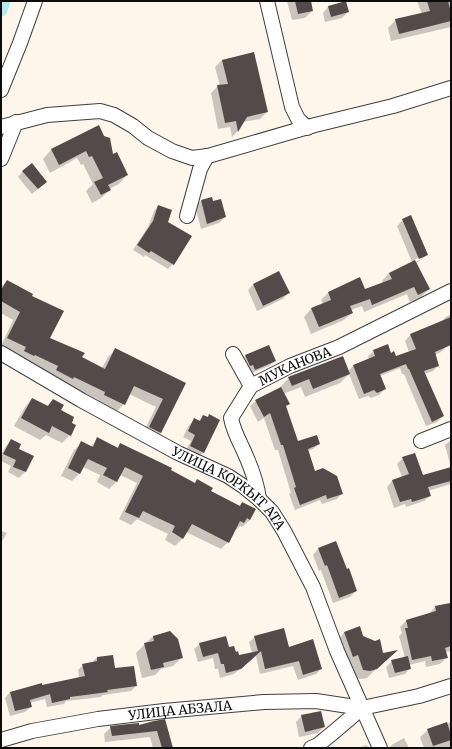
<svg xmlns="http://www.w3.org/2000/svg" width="452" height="749" viewBox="0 0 452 749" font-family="Merriweather,serif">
  <rect width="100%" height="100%" fill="#fef6eb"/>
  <path fill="#0003" fill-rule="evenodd" d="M287,1H310L312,11L305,18L292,20Z
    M417,1H451V27L391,41L388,28L396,20L422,14Z
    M345,3L348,12L342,18L325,22L323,13L328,7Z
    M253,53L267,112L260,119L242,122L238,131L232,137L230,127L218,129L211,93L218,86H220L215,67L222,60Z
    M98,126L113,156L127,175L119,184L109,189L110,190L101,198L92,203L86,191L93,184L83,164L81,165L77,158L50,173L43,159L51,150Z
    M23,171L40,187L32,194L18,177Z
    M211,198L225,217L219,223L201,229L195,206L201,201Z
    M158,206L166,223L173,264L168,269L145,255L144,257L133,250L148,227L154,211Z
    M411,217L427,254L421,260L416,263L429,289L421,297L410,302L407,294L364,312L362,306L351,310L352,313L344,320L311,334L304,317L311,309L323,304L321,300L328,293L364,290L383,283L382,281L389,273L412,262L397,226L403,220ZM422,256V259L415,262L414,260Z
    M7,281L31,296L49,338L81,358L102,368L108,357L115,350L185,383L161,433L153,440L142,435L156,407L129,394L124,404L116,412L97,402L99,400L66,384L49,378L51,373L27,362L18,359L20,355L1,346L13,320L1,313V287Z
    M253,285L288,293L283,299L257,311L248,290Z
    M451,314V339L447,346L441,352L435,355L438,366L433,371L425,374L443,416L437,422L426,426L404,374H402L400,368L380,376L385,389L379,395L371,398L368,396L359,399L349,374L340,383L305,397L301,387L283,394L285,407L298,443L319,444L313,449L308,451L314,473L342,493L337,499L322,504L320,500L295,510L289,494L291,493L278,450H275L264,418L258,422L250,406L256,401L281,388L280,387L289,378L348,371L353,366L369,359L368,356L374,351L390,354L395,357L409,352L405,341L410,335L440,323L446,317Z
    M269,346L275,361L269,366L249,374L239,361L245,356Z
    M32,399L46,407L53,400L70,423V435L62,443L46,435L40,440L14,426L25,407Z
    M210,415L219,420L203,453L197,458L185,452L191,441L183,437L189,425L194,420L198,421L204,416L207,418Z
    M98,439L117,448L121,444L194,484L198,480L210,492L239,506L242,504L254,510L250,520L242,527L240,526L236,530L234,529L228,542L221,549L186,532L183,538L175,546L165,540L168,534L137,519L131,525L119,519L137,483L120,475L117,481L109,489L97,482L100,475L83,467L79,474L72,481L61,476L74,450L82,443L90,447Z
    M11,440L17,450L32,456L25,472L19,478L8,472L11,466L1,461V455L6,446Z
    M451,440V468L445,445Z
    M403,458L423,476L451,468V484L428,491L430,496L424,501L406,507L405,504L394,508L387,487L392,481L402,477L397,464Z
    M1,531L7,533L1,543Z
    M318,549L356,591L350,597L333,603L321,570L319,571L313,555Z
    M435,607H451V651L445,652L446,658L440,664L426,667L425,661L409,665L410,668L405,674L389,678L386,667L392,661L405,658L399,636L402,633L400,627L406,621L429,614Z
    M359,628L363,636L383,654L394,651L367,678L361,679L355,678L336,642L344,633Z
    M153,636L182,657L173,666L161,669L155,675L142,678L136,653Z
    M255,637L289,648L321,669L316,674L298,680L293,666L260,674L256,656L234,674L220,678L218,669H215L213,658L198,662L194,649L200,644L229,649L238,657L252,653L249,642Z
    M97,657L136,686L131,691L103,695L101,697L66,701L64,704L47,707L45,699L29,703L31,707L25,712L10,716L5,698L10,692L79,678L78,670L83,665L92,663Z
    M302,716L324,727L318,733L299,737L296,722Z
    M164,721L172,748H153L150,737L105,742L104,734L111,727H139Z
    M451,722V748H424L420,737L428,730Z
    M404,738L409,748H389L393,744Z
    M367,745L368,748H358Z"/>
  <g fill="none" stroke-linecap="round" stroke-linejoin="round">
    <path stroke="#b3eaf2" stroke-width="13" d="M1,10L4,1"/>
  </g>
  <path fill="#544a49" d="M295,1H311L313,11L298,14Z
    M346,1L349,12L331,17L328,6Z
    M427,1H448L451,12V21L399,34L395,19L430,11Z
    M254,52L268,112L247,117L238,132L236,121L225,123L217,85L228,84L222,60Z
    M99,125L104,136L110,138L113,154L117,152L128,175L108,185L111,190L101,195L94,182L103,178L92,156L89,157L86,151L59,165L51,149Z
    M32,163L47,182L38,189L22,171Z
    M212,197L213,201L221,199L226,217L207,224L201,200Z
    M158,205L172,210L168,222L192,236L174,265L151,251L149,253L137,245L153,221Z
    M411,215L428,255L419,259L402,219Z
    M415,260L430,289L418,295L414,287L372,305L370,299L350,306L353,313L319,327L311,308L331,300L328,292L360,277L365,289L392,279L389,273Z
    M279,271L290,293L263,306L253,284Z
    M7,280L33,294L32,296L64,311L50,338L85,353L82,357L105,369L115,348L186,383L161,433L149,427L163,399L134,386L125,405L104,395L105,392L74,377L73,379L56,370L58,366L35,355L34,356L24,351L26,347L7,338L20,312L1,301V290Z
    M451,317V345L435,352L439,366L424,371L444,416L432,422L409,369H408L406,364L380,374L386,389L377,393L374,390L364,394L353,365L375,356L373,350L388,344L391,353L394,351L396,356L416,349L410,334Z
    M269,345L276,361L255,370L253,365L250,366L245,355Z
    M343,356L350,374L313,389L309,379L292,386L288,377Z
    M281,387L290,404L286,406L298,441L317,435L320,444L308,449L315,471L323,468L337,476L343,494L327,499L326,495L300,505L294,488L296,487L283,445H281L270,413L264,417L255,400Z
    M32,398L48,406L53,399L64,405L61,410L74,417L72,423L76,425L71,436L52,426L49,433L21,418Z
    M209,414L220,420L204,453L190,446L195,435L188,431L194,418L200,421L203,415L208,417Z
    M97,437L118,448L120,443L172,468L171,470L195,483L197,479L213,488L211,491L240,506L242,502L256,509L250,520L247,518L244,523L240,521L229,543L192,524L183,539L172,532L175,526L143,511L139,518L125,512L143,476L125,467L117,482L103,475L107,468L88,459L80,474L68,468L81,441L93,447Z
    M11,439L21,444L19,449L34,456L26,472L13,467L16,460L3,454Z
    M415,453L423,475L451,467V481L428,487L431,496L412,502L411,499L400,502L392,480L409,474L402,457Z
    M336,541L347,569L349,568L357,591L339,598L327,565L325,566L318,548Z
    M450,603L451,608V646L445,648L448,658L432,661L431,656L412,660L405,628H408L406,620L436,611L435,606Z
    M360,626L363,636L375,641L380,639L383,653L398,650L377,669L370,671L363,670L358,655L353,657L344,632Z
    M284,628L289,647L313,639L322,669L303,675L299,661L265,669L261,651L241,669L226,673L224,664H221L218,653L203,657L199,643L226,636L229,647L234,646L236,652L238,651L239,655L258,651L254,636Z
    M170,631L178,639L183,658L163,663L164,667L151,670L144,643L154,641L153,636Z
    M113,655L115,668L134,666L137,686L107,690L108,692L70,697V699L52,703L50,694L30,700L32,707L15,711L10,692L42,683V685L85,676L82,664L97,661V657Z
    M408,656L411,669L395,673L391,660Z
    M321,711L325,727L305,732L301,715Z
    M165,719L173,748H162L157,731L112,736L110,726L139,723V725L154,721Z
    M447,722L451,735V740L433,746L427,729Z"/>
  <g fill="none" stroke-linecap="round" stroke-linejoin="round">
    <g stroke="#3f3f3f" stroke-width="16">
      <g id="street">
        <path d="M267,1L292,107L298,119L307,128"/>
        <path d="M1,90L20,43L35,1"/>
        <path d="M1,127L47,115L100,111L114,115L133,126L148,138L172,151L192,158L208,156L315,125L393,106L451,88"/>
        <path d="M1,159L16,122"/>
        <path d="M187,216L200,169L207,156"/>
        <path id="s1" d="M1,353L81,400L178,453L228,476L243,486L259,499L272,512L284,531L313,587L337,651L380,748"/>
        <path d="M233,354L251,386"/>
        <path d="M421,441L451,429"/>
        <path id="s2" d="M259,499C257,483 249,462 242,447C237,437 233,429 231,418L251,386L290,366L339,347L451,291"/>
        <path id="s3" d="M1,740L32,731L98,719L164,711L264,702L316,701L362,708"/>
        <path d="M311,748L318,745L335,731L362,708L419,696L451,686"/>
      </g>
    </g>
    <use href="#street" stroke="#fff" stroke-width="14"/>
  </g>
  <g text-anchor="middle" stroke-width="4" stroke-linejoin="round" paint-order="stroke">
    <g font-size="13" fill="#0c0c0c" stroke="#fff">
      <text dy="5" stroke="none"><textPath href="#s2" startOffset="172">МУКАНОВА</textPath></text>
      <text dy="5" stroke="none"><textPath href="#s1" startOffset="266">УЛИЦА КОРКЫТ АТА</textPath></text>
      <text dy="5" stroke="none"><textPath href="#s3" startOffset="182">УЛИЦА АБЗАЛА</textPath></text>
    </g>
  </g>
  <rect width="452" height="749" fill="none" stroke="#0c0c0c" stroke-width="4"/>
</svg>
